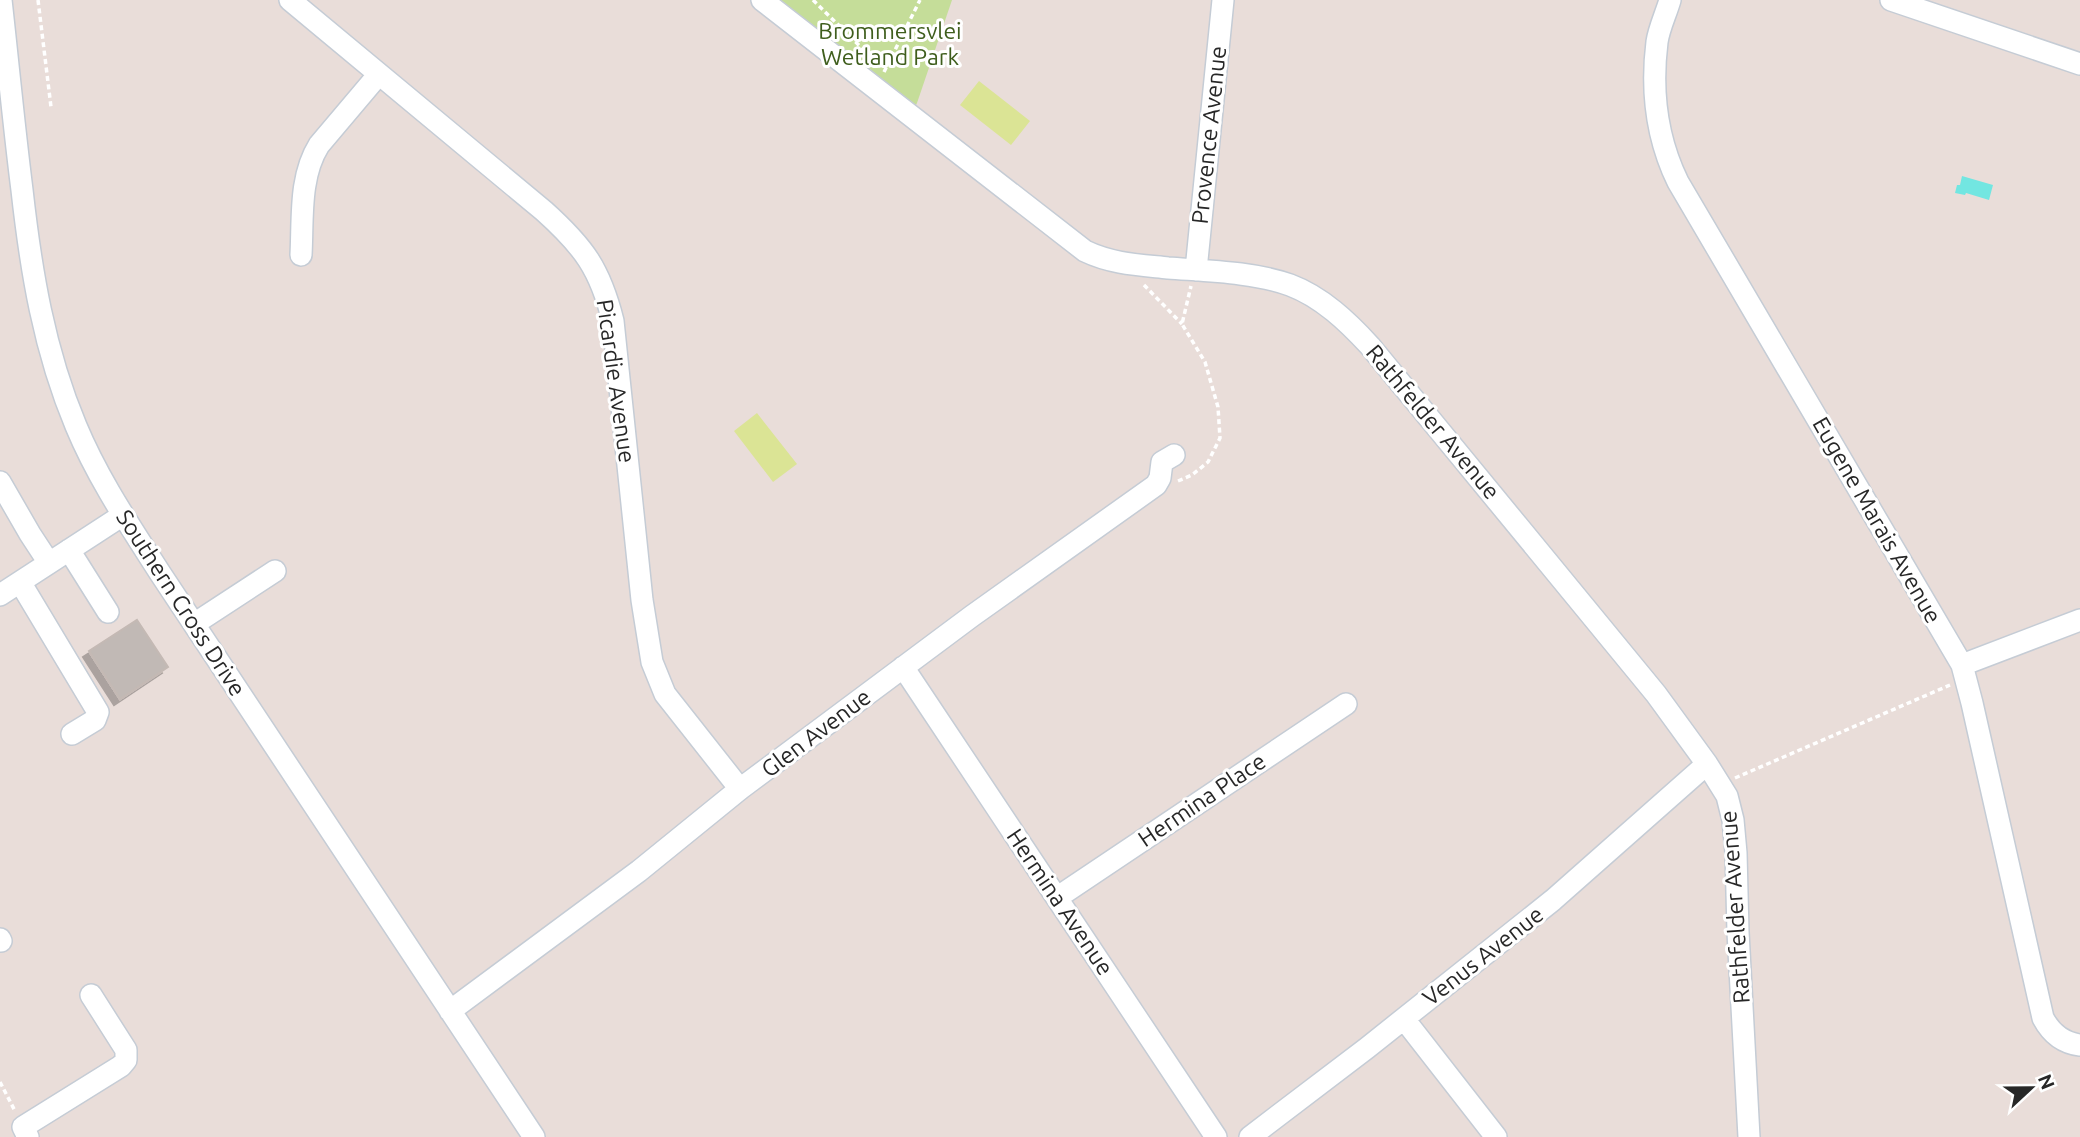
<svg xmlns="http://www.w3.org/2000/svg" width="2080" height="1137" viewBox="0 0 2080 1137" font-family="Ubuntu,sans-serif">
  <defs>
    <filter id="shadow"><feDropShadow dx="-6" dy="6" stdDeviation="0" flood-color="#0004"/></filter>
  </defs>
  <rect width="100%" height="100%" fill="#e9ddd9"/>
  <path fill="#c5dd99" d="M762,0H952L917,103L910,117Z"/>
  <path fill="#dbe495" d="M979,81L1030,121L1011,145L960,105Z
    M757,413L797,464L773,482L734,431Z"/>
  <path fill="#72e6e1" d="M1962,176L1993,185L1989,200L1966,193L1965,195L1955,193L1957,185H1960Z"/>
  <path fill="#c1b9b5" stroke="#c4b9b4" stroke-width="2" filter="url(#shadow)" d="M137,620L168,667L120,699L89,651Z"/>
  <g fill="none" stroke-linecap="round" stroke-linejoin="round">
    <g stroke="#c5ccd5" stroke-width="24">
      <path id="minor" d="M1,0C8,63 14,127 22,190C31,271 44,350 76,426C98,479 130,526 160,573L534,1137
        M290,0L544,211C584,247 600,269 613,321L642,600L652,662L665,694L740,789
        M762,0L1085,251C1112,264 1140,265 1168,268C1207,271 1254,272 1290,285C1322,297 1348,322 1370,346L1656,694L1707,764L1727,796L1733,820L1736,853L1738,932L1749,1137
        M1670,0C1666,14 1659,28 1657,42C1651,90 1657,139 1678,182L1962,665L1972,703L2043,1018C2051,1033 2063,1043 2080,1045
        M1891,0L2080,64
        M301,255C303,218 299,177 319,145L379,74
        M1196,270L1223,0
        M0,482L30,534L49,563
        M69,550L108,612
        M20,582L98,712L95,720L72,734
        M0,595L123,515
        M194,624L275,571
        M1962,665L2080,620
        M903,667L1216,1137
        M1058,897L1346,704
        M0,939L1,941
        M450,1011L639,871L740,789L972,616L1156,485L1160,478L1162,462L1174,455
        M1404,1019L1496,1137
        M28,1137L23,1127L121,1066L126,1060V1050L91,995
        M1250,1137L1367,1048L1553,900L1707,764"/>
    </g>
    <path stroke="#fff" stroke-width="3.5" stroke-dasharray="5 3.5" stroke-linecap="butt" d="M38,0L51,107
      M813,0L876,62
      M884,72L920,0
      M1144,285L1182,324
      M1178,481L1192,475L1208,462L1220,438L1218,407L1205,362L1182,324L1191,286
      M1735,778L1950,685
      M0,1082L15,1111"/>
    <use href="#minor" stroke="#fff" stroke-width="21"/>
  </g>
  <g text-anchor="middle" stroke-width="6" stroke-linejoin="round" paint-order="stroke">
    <g font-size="23" fill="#3f5e1d" stroke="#fff">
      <text x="890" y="39">Brommersvlei<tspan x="890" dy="26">Wetland Park</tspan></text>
    </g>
    <g font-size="23" fill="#272727" stroke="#fff">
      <text transform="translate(1209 135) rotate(-84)" y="8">Provence Avenue</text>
      <text transform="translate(616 381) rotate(82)" y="8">Picardie Avenue</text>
      <text transform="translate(1433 422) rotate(50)" y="8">Rathfelder Avenue</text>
      <text transform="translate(1877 520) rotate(60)" y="8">Eugene Marais Avenue</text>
      <text transform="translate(181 603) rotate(57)" y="8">Southern Cross Drive</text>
      <text transform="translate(816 733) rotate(-37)" y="8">Glen Avenue</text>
      <text transform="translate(1202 800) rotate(-34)" y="8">Hermina Place</text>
      <text transform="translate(1060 902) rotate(56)" y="8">Hermina Avenue</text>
      <text transform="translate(1735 907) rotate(-94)" y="8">Rathfelder Avenue</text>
      <text transform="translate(1483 956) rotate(-38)" y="8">Venus Avenue</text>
    </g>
  </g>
  <g transform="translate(2031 1088) rotate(68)" stroke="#ffffff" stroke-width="5" paint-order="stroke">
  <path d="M0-5L12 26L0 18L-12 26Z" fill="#272727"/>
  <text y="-10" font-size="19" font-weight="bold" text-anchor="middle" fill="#272727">N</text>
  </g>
</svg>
